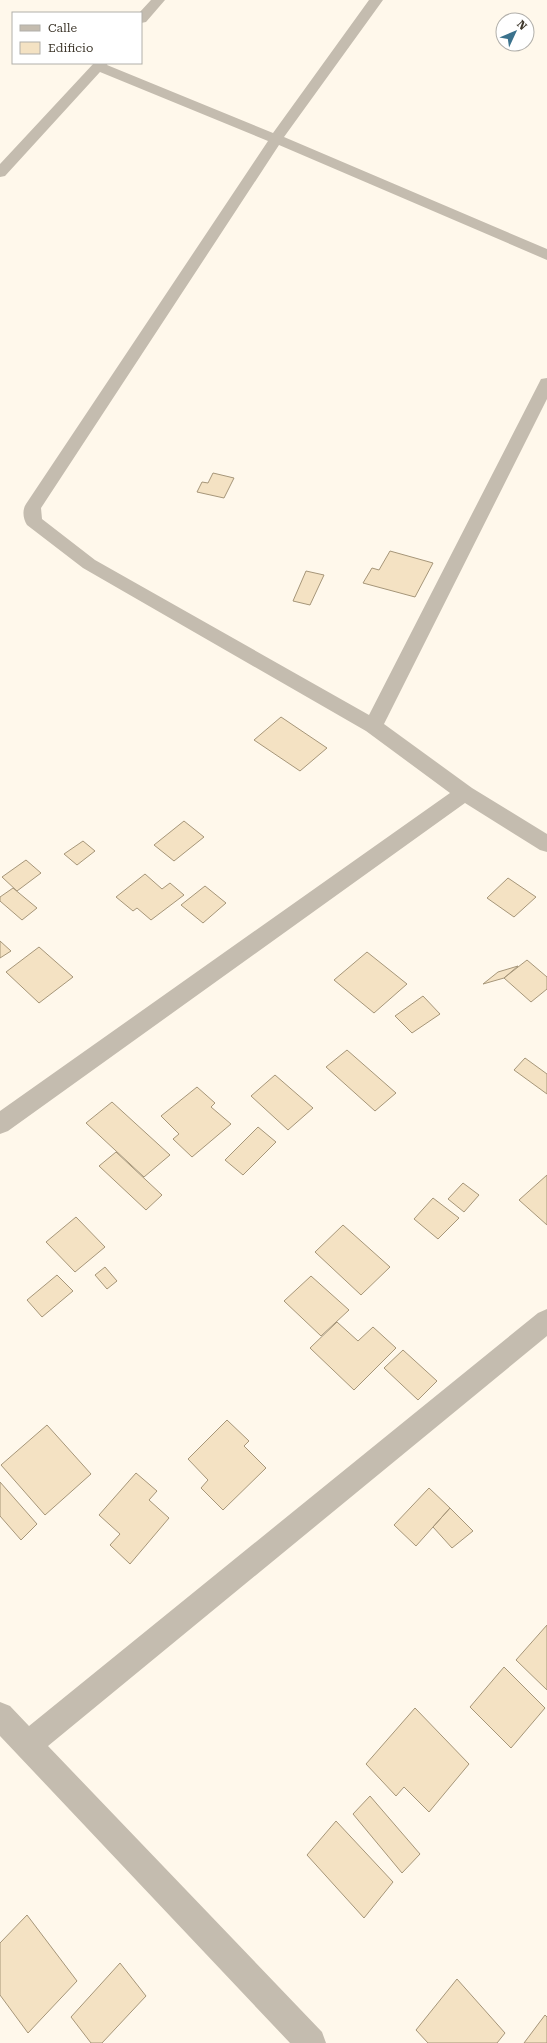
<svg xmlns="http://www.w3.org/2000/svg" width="547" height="2043" viewBox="0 0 547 2043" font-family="'Roboto Serif',serif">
  <rect width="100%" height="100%" fill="#fff8eb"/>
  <path fill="#f4e2c3" stroke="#a69679" d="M213,473L234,478L224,498L197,492L202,482L208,483Z
    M390,551L433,563L415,597L363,583L372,568L379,570Z
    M306,571L324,575L310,605L293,601Z
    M281,717L327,748L300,771L254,740Z
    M184,821L204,837L174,861L154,845Z
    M83,841L95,851L77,865L64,854Z
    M26,860L41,873L17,891L2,877Z
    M145,874L162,889L170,883L184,895L151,920L137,908L133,911L116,897Z
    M508,878L536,897L514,917L487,898Z
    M205,886L226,903L203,923L181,905Z
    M13,888L37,908L22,920L0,901V897Z
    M0,941L11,951L0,958Z
    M39,947L73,977L39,1003L6,972Z
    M367,952L407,984L374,1013L334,980Z
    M527,960L547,977V989L531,1002L504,978Z
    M518,966L504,978L483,984L498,972Z
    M423,996L440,1014L412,1033L395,1016Z
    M347,1050L396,1093L375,1111L326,1067Z
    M525,1058L547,1074V1094L514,1070Z
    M275,1075L313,1108L288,1130L251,1096Z
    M197,1087L215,1103L211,1107L231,1124L192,1157L173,1139L179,1134L161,1116Z
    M112,1102L170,1155L144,1177L86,1123Z
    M258,1127L276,1142L243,1175L225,1160Z
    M116,1152L162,1195L146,1210L99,1166Z
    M547,1175V1225L519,1200Z
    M463,1183L479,1195L464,1212L448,1199Z
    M433,1198L459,1218L438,1239L414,1219Z
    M76,1217L105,1247L75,1272L46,1242Z
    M343,1225L390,1267L361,1295L315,1252Z
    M105,1267L117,1281L107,1289L95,1275Z
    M57,1275L73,1291L42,1317L27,1300Z
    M311,1276L349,1310L321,1336L284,1301Z
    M337,1322L358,1341L373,1327L396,1348L354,1390L310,1348Z
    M403,1350L437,1381L418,1400L384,1368Z
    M227,1420L249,1441L244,1446L266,1468L223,1510L201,1488L208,1480L188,1459Z
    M47,1425L91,1474L45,1515L1,1465Z
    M136,1473L157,1491L149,1500L169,1518L130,1564L110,1545L120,1534L99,1515Z
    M0,1482L37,1524L21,1540L0,1516Z
    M429,1488L450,1508L416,1546L394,1525Z
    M450,1508L473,1531L452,1548L433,1527Z
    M547,1625V1690L516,1660Z
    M504,1667L545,1708L511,1748L470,1707Z
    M415,1708L469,1764L429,1812L404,1787L396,1796L366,1764Z
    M370,1796L420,1854L402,1873L353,1814Z
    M336,1821L393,1882L364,1918L307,1855Z
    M27,1915L77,1981L28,2033L0,1995V1943Z
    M120,1963L146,1996L102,2043H91L71,2017Z
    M457,1979L505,2033L497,2043H428L416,2030Z
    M545,2015L547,2017V2043H524Z"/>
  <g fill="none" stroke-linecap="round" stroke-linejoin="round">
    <path fill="#c4bcaf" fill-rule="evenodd" d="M151,0H165L146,22L141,23V13H139Z
      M369,0H383L284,137L547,249V260L279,145L41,508L42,519L95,560L369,715L539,383L541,379L547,378V399L384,724L472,788L547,834V852L540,850L465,803L8,1131L0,1134V1111L450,793L366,731L83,568L27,525C23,519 22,510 26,504L268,141L100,72L5,176L0,177V164L94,63H108L107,65L273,133Z
      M547,1309V1336L48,1746L322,2032L326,2043H290L0,1736V1702L10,1706L29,1726L538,1313Z"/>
  </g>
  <rect x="12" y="12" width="130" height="52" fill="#ffffff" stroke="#b1afaa"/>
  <rect x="20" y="25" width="20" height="6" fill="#c4bcaf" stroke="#b1afaa"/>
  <text x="48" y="32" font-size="12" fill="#3d362a">Calle</text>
  <rect x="20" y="42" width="20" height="12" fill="#f4e2c3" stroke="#b1afaa"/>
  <text x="48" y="52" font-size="12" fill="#3d362a">Edificio</text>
  <g transform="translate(515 32) rotate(46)"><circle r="19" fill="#ffffff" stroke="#b1afaa"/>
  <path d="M0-3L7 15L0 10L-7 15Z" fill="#3b728d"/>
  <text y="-6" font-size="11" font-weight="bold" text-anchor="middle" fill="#3d362a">N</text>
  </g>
</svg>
